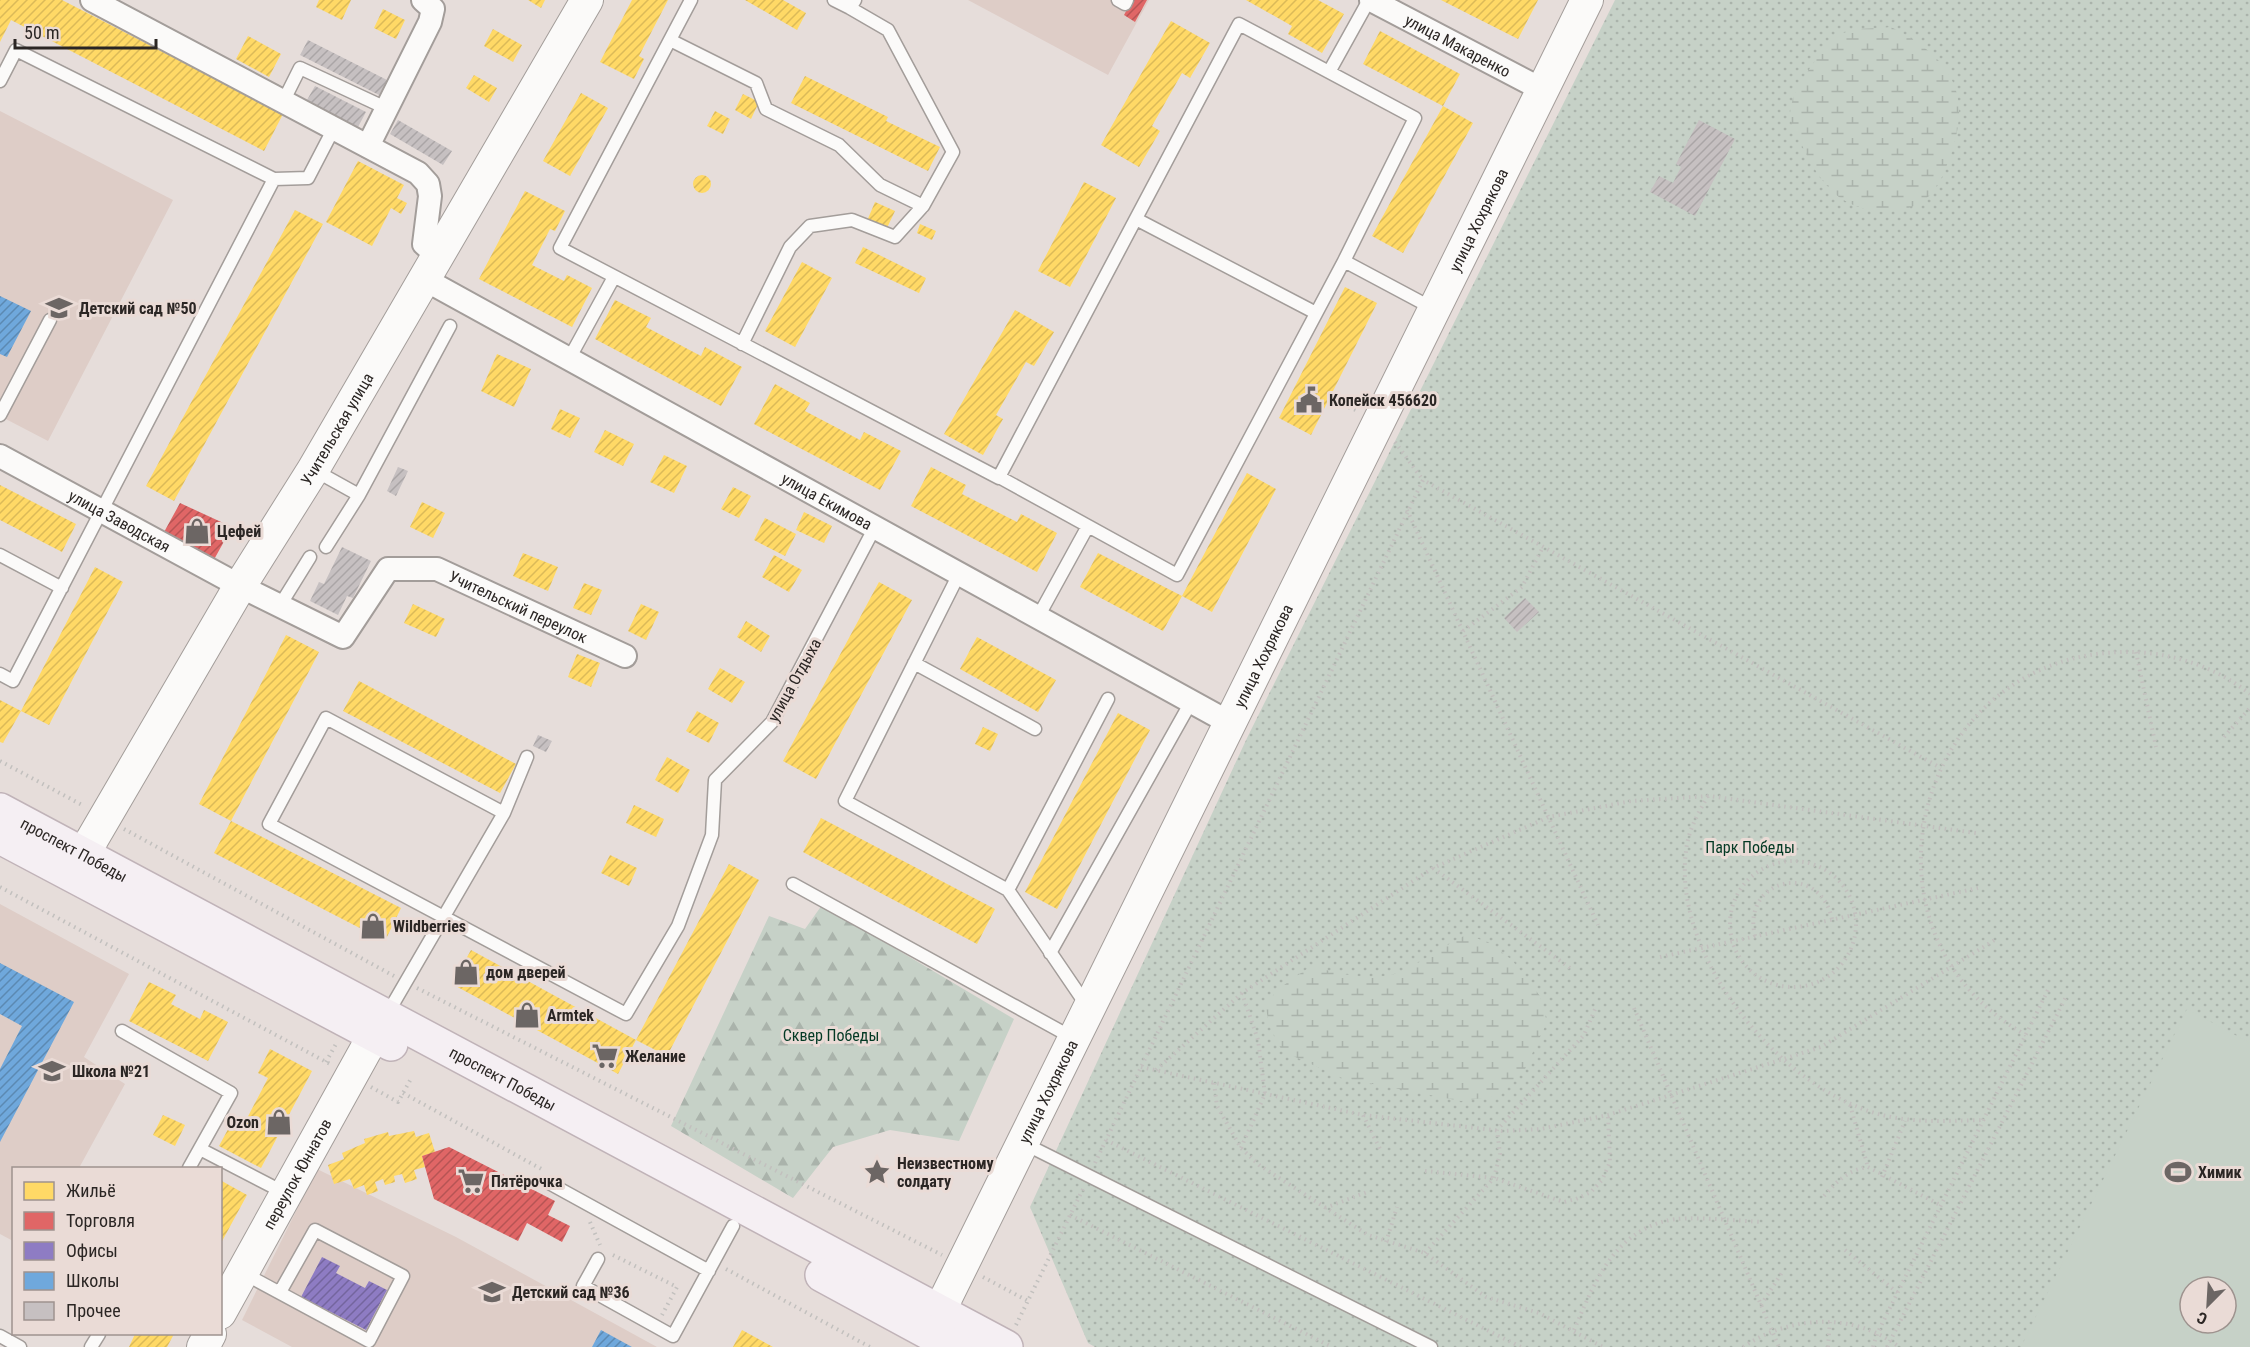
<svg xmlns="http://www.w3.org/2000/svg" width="2250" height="1347" viewBox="0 0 2250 1347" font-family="'Roboto Condensed',sans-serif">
  <defs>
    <pattern id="grass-dots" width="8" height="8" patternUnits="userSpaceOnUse" patternTransform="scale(1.5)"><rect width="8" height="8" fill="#c6d1c7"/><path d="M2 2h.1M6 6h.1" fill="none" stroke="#aab3ab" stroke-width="1.8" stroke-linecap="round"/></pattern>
    <pattern id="forest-firs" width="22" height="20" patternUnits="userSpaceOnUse" patternTransform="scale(1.5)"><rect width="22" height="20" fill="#c6d1c7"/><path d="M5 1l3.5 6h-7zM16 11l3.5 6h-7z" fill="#aab3ab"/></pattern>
    <pattern id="wetland-marsh" width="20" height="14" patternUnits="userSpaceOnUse" patternTransform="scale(1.5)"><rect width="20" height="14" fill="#c6d1c7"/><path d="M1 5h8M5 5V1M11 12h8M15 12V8" fill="none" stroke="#aab3ab"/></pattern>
    <pattern id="homes-hatch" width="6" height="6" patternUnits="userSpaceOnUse" patternTransform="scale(1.5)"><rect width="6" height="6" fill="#ffd966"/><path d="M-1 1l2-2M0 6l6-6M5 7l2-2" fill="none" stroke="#dbba58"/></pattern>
    <pattern id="shops-hatch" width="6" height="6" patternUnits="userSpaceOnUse" patternTransform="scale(1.5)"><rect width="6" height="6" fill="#e06666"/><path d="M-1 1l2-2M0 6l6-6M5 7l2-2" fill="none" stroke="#b65454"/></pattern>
    <pattern id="offices-hatch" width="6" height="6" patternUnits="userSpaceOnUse" patternTransform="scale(1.5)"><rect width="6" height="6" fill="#8e7cc3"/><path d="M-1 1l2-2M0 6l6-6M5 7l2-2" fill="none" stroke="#74659e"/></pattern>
    <pattern id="schools-hatch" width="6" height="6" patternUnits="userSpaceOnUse" patternTransform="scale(1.5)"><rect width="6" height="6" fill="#6fa8dc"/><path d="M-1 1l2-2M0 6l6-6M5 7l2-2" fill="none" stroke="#5b89b2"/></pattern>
    <pattern id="building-hatch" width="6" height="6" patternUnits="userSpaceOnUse" patternTransform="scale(1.5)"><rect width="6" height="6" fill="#c6c0c1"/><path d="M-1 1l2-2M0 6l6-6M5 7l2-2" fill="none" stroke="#aaa5a6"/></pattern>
  </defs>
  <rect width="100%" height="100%" fill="#e6ddda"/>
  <path fill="#decdc7" d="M968,0H1149L1108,75Z
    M0,111L173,200L48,441L0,416Z
    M0,904L129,974L84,1057L125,1084L79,1168H14L13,1241L0,1234Z
    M317,1169L456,1237L657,1347H292L242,1320Z"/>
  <path fill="url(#grass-dots)" fill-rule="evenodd" d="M1615,0H2250V1347H1095L1088,1343L1030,1207L1247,738ZM2190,1287H2226V1323H2190Z"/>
  <path fill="url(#forest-firs)" d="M822,905L1014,1019L959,1141L890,1130L833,1147L793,1198L671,1126L769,916L805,929Z"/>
  <path fill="url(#wetland-marsh)" d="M1891,27C1964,64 1974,106 1941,179C1924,218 1870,219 1839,197C1821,183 1809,161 1800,141C1797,134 1790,124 1790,116C1790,100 1799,83 1808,71C1818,57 1830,38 1846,32C1859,27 1878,29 1891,27Z
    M1466,935L1488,942L1512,960L1540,996L1547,1022L1525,1069L1497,1096L1461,1101L1342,1078L1282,1051L1270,1027L1265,1005C1278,987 1295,977 1313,965C1335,975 1377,982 1400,972C1423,962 1443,946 1466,935Z"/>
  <path fill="#c6d1c7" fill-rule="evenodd" d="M2187,1009L2250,1043V1347H2021ZM2190,1287H2226V1323H2190Z"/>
  <path fill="url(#homes-hatch)" d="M0,0H62L283,114L264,151L11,20L0,42Z
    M319,0H351L342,20L316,7Z
    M528,0H545L541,8Z
    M632,0H668L639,56L644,59L634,79L600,62Z
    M745,0H783L806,13L797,30Z
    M1246,0H1318L1344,14L1322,53L1288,34L1292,26Z
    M1441,0H1538L1518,39Z
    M383,9L405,20L396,39L374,28Z
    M1171,21L1210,43L1190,78L1182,73L1152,126L1160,131L1139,167L1101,145Z
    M493,29L522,45L513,62L484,46Z
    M1380,31L1460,74L1443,106L1363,64Z
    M248,36L281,54L269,77L236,59Z
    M474,75L497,88L489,102L466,88Z
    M805,76L888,117L886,121L940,147L928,171L791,103Z
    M581,93L608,108L570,176L543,161Z
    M743,94L759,102L751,119L735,110Z
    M1443,106L1473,123L1403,253L1372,236Z
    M715,111L730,119L723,134L707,126Z
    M358,161L404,185L397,198L407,203L401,214L391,208L372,246L326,222Z
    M693 184a9 9 0 1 1 18 0a9 9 0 1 1-18 0Z
    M1084,182L1116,198L1070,287L1038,271Z
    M525,191L565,211L555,231L550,229L532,265L564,281L567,275L592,288L572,327L479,279Z
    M875,202L895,211L886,230L867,221Z
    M295,210L323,224L174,501L146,486Z
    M920,224L936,231L932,240L917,233Z
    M863,247L926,278L919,293L855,263Z
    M802,262L832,278L795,347L765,331Z
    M1345,287L1377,303L1311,435L1279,418Z
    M615,300L651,318L646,327L701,356L705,347L742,367L721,406L595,339Z
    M1015,310L1054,332L1034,366L1026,362L996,415L1003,419L983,455L944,434Z
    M497,354L531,369L514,407L481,391Z
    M775,384L810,403L805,411L860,440L864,432L901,451L880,490L754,424Z
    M560,409L580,418L570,438L551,429Z
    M605,430L634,444L623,466L594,452Z
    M664,455L687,466L674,493L650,482Z
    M931,467L966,485L962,494L1017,522L1021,514L1057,533L1037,572L911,506Z
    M1247,473L1276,489L1212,612L1182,596L1163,631L1080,587L1098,553L1182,596Z
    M0,485L76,524L62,552L0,520Z
    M733,487L751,496L739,518L721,509Z
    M422,502L445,513L433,538L410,527Z
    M804,512L832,526L824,543L796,530Z
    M765,518L796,534L785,556L754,540Z
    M523,553L558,567L548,591L513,576Z
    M774,555L802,570L789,592L762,577Z
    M95,567L123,582L49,725L21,711Z
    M879,582L912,600L816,779L783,761Z
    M584,583L602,590L591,615L573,608Z
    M413,604L445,619L436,637L404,623Z
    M641,604L659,612L646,640L628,631Z
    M746,621L770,636L761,652L737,637Z
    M286,635L319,652L231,821L199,804Z
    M977,637L1056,680L1038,712L960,669Z
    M577,654L600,663L591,687L568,677Z
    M720,668L745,682L732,703L708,689Z
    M359,681L516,764L500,793L343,711Z
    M0,700L21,711L3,743L0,742Z
    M697,711L719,723L709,743L686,731Z
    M1118,713L1150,730L1057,909L1025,892Z
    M983,727L998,734L990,751L975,744Z
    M667,757L690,770L678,793L655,780Z
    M634,805L664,819L656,837L626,823Z
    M821,818L995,909L977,944L803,852Z
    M231,821L401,908L385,941L214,853Z
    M610,855L637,868L629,886L601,873Z
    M729,864L759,880L667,1056L636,1040L618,1074L452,984L471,950L636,1040Z
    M149,982L176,995L171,1004L200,1019L204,1010L228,1022L208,1061L129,1021Z
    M270,1049L312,1071L261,1168L219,1146L233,1120L243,1126L268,1078L258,1073Z
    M163,1115L185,1125L175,1146L153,1135Z
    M414,1131L416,1137L429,1133L435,1152L422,1156L425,1167L414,1170L417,1179L405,1183L402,1174L394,1176L395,1182L385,1185L383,1179L375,1182L378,1191L367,1195L364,1185L354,1189L350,1179L334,1184L328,1165L344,1159L342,1153L365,1143L364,1139L388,1132L389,1136Z
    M220,1180L247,1195L220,1245Z
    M742,1330L773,1347H733Z
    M135,1334H174L167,1347H129Z"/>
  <path fill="url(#shops-hatch)" d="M1132,0H1147L1135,22L1124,15Z
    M180,503L232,527L211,565L163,534Z
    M449,1147L555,1201L548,1215L570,1226L562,1242L527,1223L518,1241L434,1199L422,1156Z"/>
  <path fill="url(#offices-hatch)" d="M322,1257L340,1266L336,1273L365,1288L369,1281L387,1290L366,1330L301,1297Z"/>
  <path fill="url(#schools-hatch)" d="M0,296L31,311L7,357L0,354Z
    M0,963L74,1002L0,1142V1069L22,1026L0,1014Z
    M601,1330L632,1347H592Z"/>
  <path fill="url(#building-hatch)" d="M308,40L387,80L379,95L300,55Z
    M315,86L366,112L358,127L307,100Z
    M398,120L452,151L443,165L390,134Z
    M1699,120L1735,139L1695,216L1650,192L1659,176L1673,183L1681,167L1676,164Z
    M398,467L408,471L396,496L387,491Z
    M342,547L371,561L353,598L347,596L338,615L310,601L319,582L324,584Z
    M1525,598L1539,612L1517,632L1504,618Z
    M538,735L552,741L546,752L533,746Z"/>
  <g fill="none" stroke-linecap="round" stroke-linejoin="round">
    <g stroke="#a39d9a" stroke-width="15">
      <path id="lane" d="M691,0L560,248L999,478
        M834,0L850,8L855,0
        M1118,0L1125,4L1127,0
        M670,40L756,83L766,109L839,145L880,185L923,206
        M1329,72L1369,0
        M0,81L16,50L274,179L13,681L0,674
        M283,102L300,68L388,109
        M274,179L308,178L334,128
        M1136,219L1316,313
        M1344,261L1415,118L1239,24L999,477L1177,575L1344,261L1434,309
        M742,344L790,247L810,226L852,220L895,237L923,206L953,152L888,30L850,8
        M569,359L614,277
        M0,415L50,320
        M314,470L359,495L450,326
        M326,547L359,495
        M0,555L62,588
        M959,574L845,801L1008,890L1108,699
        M279,607L310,557
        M1038,617L1088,526
        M914,663L1035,729
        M504,813L326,718L269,824L626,1014L678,926L712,835L715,780L772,722L875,527
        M793,884L1073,1038
        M1008,890L1087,1006
        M1050,953L1191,702
        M386,1016L504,813L527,757
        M122,1031L231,1093L189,1168
        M1023,1143L1431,1347
        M200,1149L285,1193
        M549,1183L709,1271
        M598,1259L583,1286L673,1336L733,1226
        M243,1273L369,1341L403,1276L315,1230L280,1292
        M0,1336L20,1347
        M91,1347L99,1334"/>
    </g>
    <g stroke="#a39d9a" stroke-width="26">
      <g id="street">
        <path d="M92,0L418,173L428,184L430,196L424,244L438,256"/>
        <path id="s1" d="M1371,0L1543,90"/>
        <path d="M368,146L430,22L433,9L423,0"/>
        <path id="s2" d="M424,279L1230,723"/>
        <path id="s3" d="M0,456L240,586L343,637L388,569H437L625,656"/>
      </g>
    </g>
    <g stroke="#a39d9a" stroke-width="34">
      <g id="secondary">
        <path id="s4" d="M83,855L240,586L313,470L587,0"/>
        <path id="s5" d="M939,1312L1587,0"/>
        <path id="s6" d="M220,1313L374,1035"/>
        <path d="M203,1347L210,1334"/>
      </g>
    </g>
    <g stroke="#c0b3b8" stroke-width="36">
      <g id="primary">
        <path id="s7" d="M0,810L1006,1347"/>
        <path d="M0,837L391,1044"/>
        <path d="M822,1275L955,1347"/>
      </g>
    </g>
    <path stroke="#c2c0be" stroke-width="4" stroke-dasharray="1.5 4.5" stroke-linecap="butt" d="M1343,405L1358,411
      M1395,442L1423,480
      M1407,510L1598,925
      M1463,631L1522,587L1543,547
      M2136,652L2156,747
      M2224,737L2250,708
      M0,761L84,806
      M1708,796C1698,813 1688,831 1686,851C1673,949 1764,1066 1851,1104C1896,1125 1937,1121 1985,1120
      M124,829L394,976
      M1730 924a63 63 0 1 1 126 0a63 63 0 1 1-126 0Z
      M1433,868L1570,968
      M0,887L330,1064
      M1755,936C1741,879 1819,860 1832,919
      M1660,957L1978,888
      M417,988L942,1255
      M1634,1008L1779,1347
      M2026,1035C1841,932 1916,651 2128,652C2171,652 2216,667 2250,694
      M326,1062L337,1042
      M1141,1067L1363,1115L1502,1131L1541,1129L1608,1115L1821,1047L1998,938
      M1156,1070L1242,993L1433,868L1549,817L1631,801L1709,796L1976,833
      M1214,1083L1217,1106L1241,1148L1259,1165L1368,1235L1425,1253L1486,1297L1539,1313L1603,1347
      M371,1087L398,1102L412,1077
      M403,1093L545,1171
      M1850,1105L1868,1167
      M1363,1115L1380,1149
      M1106,1140L1521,1347
      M1241,1148L1265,1094L1258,1040L1242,993
      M1095,1163L1423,480L1941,768
      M1425,1171L1494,1178L1564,1202L1576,1199L1591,1192L1602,1180L1610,1162L1608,1115
      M1882,1177L1905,1121
      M1824,1196C1837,1181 1848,1170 1868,1167L1942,1206
      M1325,1208L1367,1192
      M1070,1215L1332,1347
      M590,1222L600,1245
      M1386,1242L1397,1207
      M1845,1250L1898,1293
      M1425,1253L1494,1178L1500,1154L1497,1130L1584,1035L1596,1007
      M613,1255L677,1287L662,1315
      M726,1269L870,1347
      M983,1277L1028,1301
      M1761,1305L1783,1271
      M1016,1325L1083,1189
      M1574,1330C1594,1284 1612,1235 1665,1221C1686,1215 1739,1221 1763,1222
      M1743,1347C1789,1316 1853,1311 1899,1347
      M1828,1347L1830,1322
      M1873,1347L1877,1334L2049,988
      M1887,1347L2066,997"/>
    <use href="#lane" stroke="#fbfaf9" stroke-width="12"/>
    <use href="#street" stroke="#fbfaf9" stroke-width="22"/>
    <use href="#secondary" stroke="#fbfaf9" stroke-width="32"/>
    <use href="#primary" stroke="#f5eff3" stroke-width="33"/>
  </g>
  <defs>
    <g id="school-bare" transform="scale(2.07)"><path d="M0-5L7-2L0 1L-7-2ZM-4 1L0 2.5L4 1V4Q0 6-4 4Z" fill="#6c6664" stroke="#eadbd6" stroke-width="2.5" paint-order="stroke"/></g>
    <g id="civic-bare" transform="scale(2.07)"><path d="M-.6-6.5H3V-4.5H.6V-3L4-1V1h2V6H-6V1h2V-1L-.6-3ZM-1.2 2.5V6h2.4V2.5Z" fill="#6c6664" stroke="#eadbd6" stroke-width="2.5" paint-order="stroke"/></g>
    <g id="shop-bare" transform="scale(2.07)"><path d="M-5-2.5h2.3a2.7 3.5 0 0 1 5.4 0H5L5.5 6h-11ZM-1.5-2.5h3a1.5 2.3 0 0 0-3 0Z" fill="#6c6664" stroke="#eadbd6" stroke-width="2.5" paint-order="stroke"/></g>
    <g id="supermarket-bare" transform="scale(2.07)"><path d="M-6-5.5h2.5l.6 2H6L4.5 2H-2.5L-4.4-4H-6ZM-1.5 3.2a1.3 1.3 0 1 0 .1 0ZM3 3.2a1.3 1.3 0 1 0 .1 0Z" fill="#6c6664" stroke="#eadbd6" stroke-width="2.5" paint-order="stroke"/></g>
    <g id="sight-bare" transform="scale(2.07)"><path d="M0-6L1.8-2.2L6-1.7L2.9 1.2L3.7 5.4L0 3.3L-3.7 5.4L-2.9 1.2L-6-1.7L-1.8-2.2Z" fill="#6c6664" stroke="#eadbd6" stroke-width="2.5" paint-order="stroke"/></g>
    <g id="stadium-bare" transform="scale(2.07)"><path d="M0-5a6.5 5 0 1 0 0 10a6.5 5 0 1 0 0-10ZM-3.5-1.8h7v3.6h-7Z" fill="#6c6664" stroke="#eadbd6" stroke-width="2.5" paint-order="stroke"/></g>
  </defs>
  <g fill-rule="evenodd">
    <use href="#school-bare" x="59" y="308"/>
    <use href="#civic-bare" x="1309" y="400"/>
    <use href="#shop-bare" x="197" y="531"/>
    <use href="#shop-bare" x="373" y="926"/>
    <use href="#shop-bare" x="466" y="972"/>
    <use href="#shop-bare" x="527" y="1015"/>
    <use href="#supermarket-bare" x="605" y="1056"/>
    <use href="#school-bare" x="52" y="1071"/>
    <use href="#shop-bare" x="279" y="1122"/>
    <use href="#sight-bare" x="877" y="1172"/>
    <use href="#stadium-bare" x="2178" y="1172"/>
    <use href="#supermarket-bare" x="471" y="1181"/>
    <use href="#school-bare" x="492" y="1292"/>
  </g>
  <g text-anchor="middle" stroke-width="6" stroke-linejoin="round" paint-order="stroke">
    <g font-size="16" fill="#2b2624" stroke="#eadbd6">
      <text dy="6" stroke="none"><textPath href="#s1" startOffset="98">улица Макаренко</textPath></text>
      <text dy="6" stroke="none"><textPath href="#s5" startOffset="1218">улица Хохрякова</textPath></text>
      <text dy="6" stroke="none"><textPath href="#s4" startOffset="496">Учительская улица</textPath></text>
      <text dy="6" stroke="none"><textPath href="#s2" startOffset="460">улица Екимова</textPath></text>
      <text dy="6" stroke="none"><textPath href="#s3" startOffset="136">улица Заводская</textPath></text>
      <text dy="6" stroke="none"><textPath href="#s3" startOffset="608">Учительский переулок</textPath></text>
      <text dy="6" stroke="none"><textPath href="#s5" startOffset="732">улица Хохрякова</textPath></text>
      <text transform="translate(794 680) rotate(-61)" y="6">улица Отдыха</text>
      <text dy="6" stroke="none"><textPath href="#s7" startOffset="84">проспект Победы</textPath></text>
      <text dy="6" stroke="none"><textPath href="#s7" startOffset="570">проспект Победы</textPath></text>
      <text dy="6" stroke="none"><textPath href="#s5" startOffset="246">улица Хохрякова</textPath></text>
      <text dy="6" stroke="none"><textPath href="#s6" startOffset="159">переулок Юннатов</textPath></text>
    </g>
    <g font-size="16" font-weight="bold" fill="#2b2624" stroke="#eadbd6" text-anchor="start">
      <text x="79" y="314">Детский сад №50</text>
      <text x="1329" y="406">Копейск 456620</text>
      <text x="217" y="537">Цефей</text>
      <text x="393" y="932">Wildberries</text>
      <text x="486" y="978">дом дверей</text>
      <text x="547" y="1021">Armtek</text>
      <text x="625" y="1062">Желание</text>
      <text x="72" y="1077">Школа №21</text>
      <text x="259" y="1128" text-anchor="end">Ozon</text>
      <text x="897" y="1169">Неизвестному<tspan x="897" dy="18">солдату</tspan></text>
      <text x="2198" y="1178">Химик</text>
      <text x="491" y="1187">Пятёрочка</text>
      <text x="512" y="1298">Детский сад №36</text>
    </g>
    <g font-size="16" fill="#033924" stroke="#eadbd6">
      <text x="1750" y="853">Парк Победы</text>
      <text x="831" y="1041">Сквер Победы</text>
    </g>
  </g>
  <rect x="12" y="1167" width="210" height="168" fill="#eadbd6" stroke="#9e938f" stroke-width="1.5"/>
  <rect x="24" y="1182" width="30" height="18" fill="#ffd966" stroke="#9e938f" stroke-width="1.5"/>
  <text x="66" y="1197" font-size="18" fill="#2b2624">Жильё</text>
  <rect x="24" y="1212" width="30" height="18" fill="#e06666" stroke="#9e938f" stroke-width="1.5"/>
  <text x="66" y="1227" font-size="18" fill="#2b2624">Торговля</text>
  <rect x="24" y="1242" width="30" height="18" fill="#8e7cc3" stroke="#9e938f" stroke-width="1.5"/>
  <text x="66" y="1257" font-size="18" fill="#2b2624">Офисы</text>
  <rect x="24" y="1272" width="30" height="18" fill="#6fa8dc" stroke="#9e938f" stroke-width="1.5"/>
  <text x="66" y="1287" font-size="18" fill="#2b2624">Школы</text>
  <rect x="24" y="1302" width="30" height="18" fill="#c6c0c1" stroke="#9e938f" stroke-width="1.5"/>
  <text x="66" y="1317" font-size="18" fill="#2b2624">Прочее</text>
  <g transform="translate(2208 1305) rotate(204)"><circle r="28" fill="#eadbd6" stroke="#9e938f" stroke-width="1.5"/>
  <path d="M0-4.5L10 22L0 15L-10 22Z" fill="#6c6664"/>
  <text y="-9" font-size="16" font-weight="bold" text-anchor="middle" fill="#2b2624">С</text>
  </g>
  <path d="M15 39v9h141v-9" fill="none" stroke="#2b2624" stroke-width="3"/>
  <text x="24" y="39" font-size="18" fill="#2b2624" stroke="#eadbd6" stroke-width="4.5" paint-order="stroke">50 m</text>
</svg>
